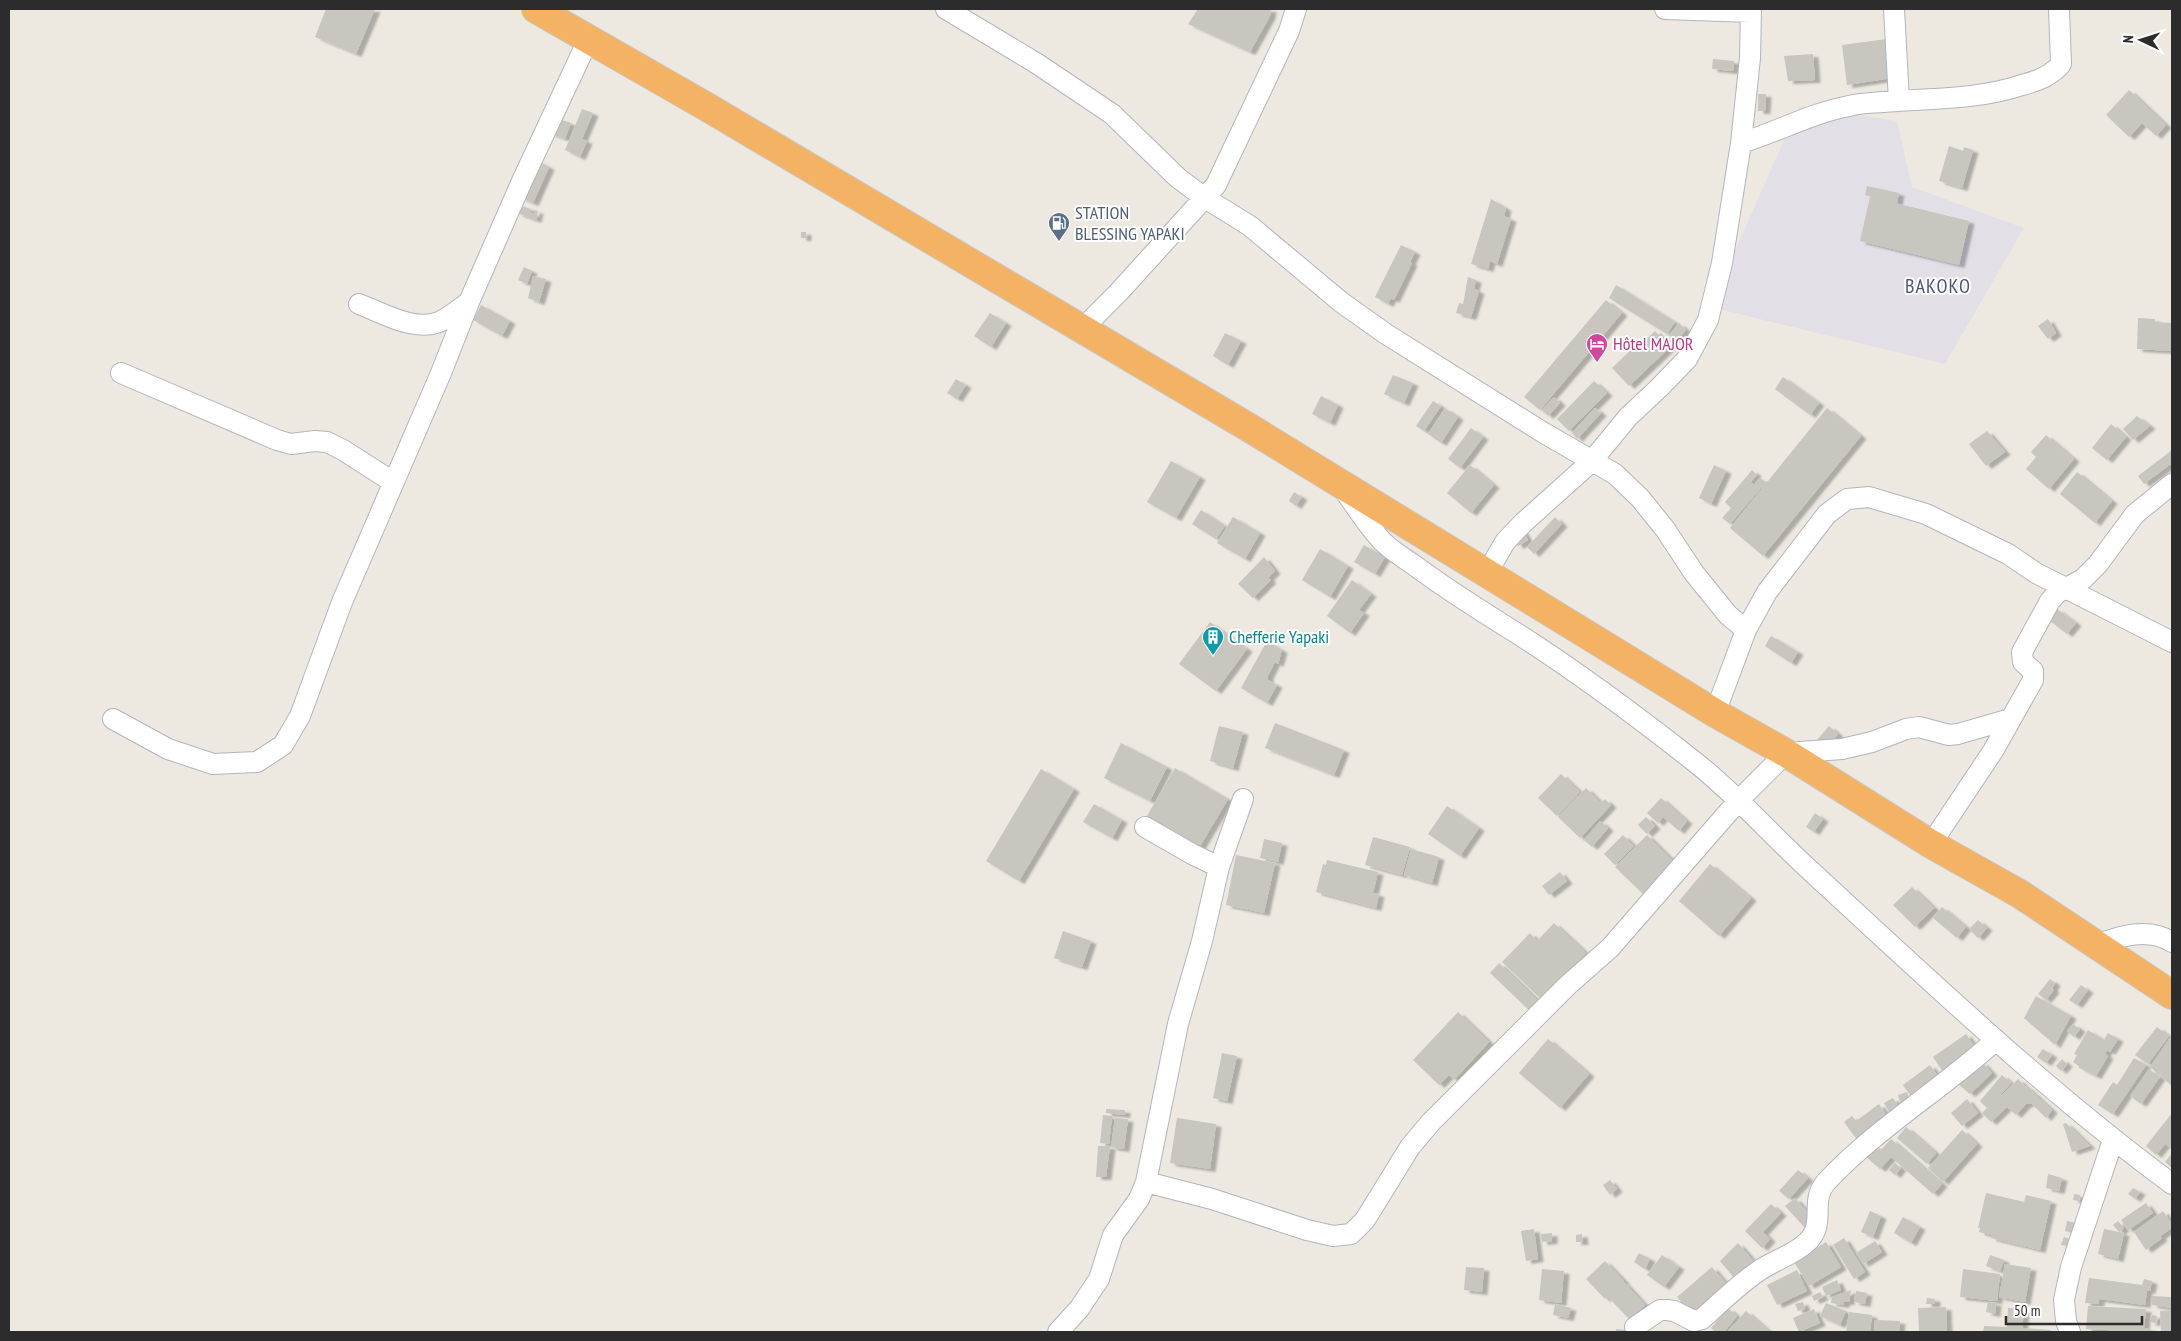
<svg xmlns="http://www.w3.org/2000/svg" width="2181" height="1341" viewBox="0 0 2181 1341" font-family="'PT Sans Narrow',sans-serif">
  <defs>
    <filter id="shadow"><feDropShadow dx="5.5" dy="3" stdDeviation="1" flood-color="#0004"/></filter>
  </defs>
  <rect width="100%" height="100%" fill="#ede9e0"/>
  <path fill="#e2e0e6" d="M1799,106L1897,121L1912,187L2024,228L1945,364L1710,307Z"/>
  <path fill="#c9c5bf" filter="url(#shadow)" d="M326,9H375L356,54L315,37Z
    M1198,9H1271L1270,16L1250,52L1188,24Z
    M1887,39L1892,78L1847,85L1842,45Z
    M1813,54L1815,80L1788,81L1784,56Z
    M1713,59L1734,61L1733,71L1712,69Z
    M2129,90L2166,125L2156,136L2142,123L2129,137L2106,115Z
    M1758,94H1766L1765,111H1758Z
    M582,109L593,113L582,139L587,141L580,157L565,150Z
    M552,117L571,123L565,139L547,132Z
    M1949,146L1963,151L1964,147L1973,150L1962,188L1939,181Z
    M538,161L549,167L533,203L521,198Z
    M1867,186L1899,193L1897,203L1865,195Z
    M1870,197L1969,221L1959,265L1860,241Z
    M1491,199L1506,208L1504,216L1511,219L1497,264L1490,261L1488,269L1471,264Z
    M518,205L531,209L529,212L534,214V210L538,211L536,220L517,213Z
    M801,232H806V238H801Z
    M1401,245L1415,252L1410,262L1412,263L1394,300L1391,298L1388,304L1375,297Z
    M524,267L532,271L527,284L518,280Z
    M533,276L546,279L539,302L528,298Z
    M1468,277L1476,280L1474,289L1479,291L1471,317L1456,313L1459,303L1463,304Z
    M1616,285L1675,322L1667,334L1609,298Z
    M1606,300L1622,313L1540,410L1524,397Z
    M481,305L510,321L502,336L473,320Z
    M990,313L1006,323L991,347L974,336Z
    M2138,318L2155,319V322L2172,323V351L2137,349Z
    M2048,319L2056,333L2048,339L2038,326Z
    M1679,323L1686,330L1676,341L1669,335Z
    M1655,331L1659,335L1661,333L1672,345L1629,386L1612,368L1634,347L1636,349Z
    M1225,333L1241,341L1228,365L1213,356Z
    M1393,375L1413,383L1404,403L1384,394Z
    M1783,377L1819,403L1810,415L1775,389Z
    M956,379L966,385L957,399L947,393Z
    M1594,381L1607,393L1569,431L1557,419Z
    M1321,396L1338,405L1330,423L1312,414Z
    M1554,397L1560,403L1548,416L1542,410Z
    M1433,401L1441,406L1424,431L1416,426Z
    M1445,408L1458,417L1441,443L1428,434Z
    M1595,408L1601,413L1577,439L1572,433Z
    M1827,408L1861,436L1763,556L1730,528Z
    M2137,416L2150,426L2133,440L2123,429Z
    M2111,424L2126,437L2107,460L2092,448Z
    M1471,428L1483,437L1460,468L1448,459Z
    M1987,431L2005,452L1986,466L1969,444Z
    M2046,435L2074,459L2049,489L2026,469L2036,457L2031,452Z
    M2172,450V463L2144,484L2138,476Z
    M1171,461L1200,477L1176,518L1147,502Z
    M1470,465L1494,485L1471,513L1447,493Z
    M1714,465L1726,471L1711,504L1699,498Z
    M1752,470L1756,474L1750,482L1754,485L1760,478L1766,482L1730,524L1722,518L1731,508L1725,502Z
    M2077,472L2112,501L2095,523L2060,494Z
    M1294,492L1302,497L1296,506L1289,501Z
    M1201,510L1225,526L1216,539L1192,524Z
    M1233,517L1260,533L1245,559L1217,543Z
    M1555,517L1562,524L1534,554L1527,547Z
    M1522,530L1528,540L1518,546L1512,536Z
    M1364,545L1385,557L1375,574L1354,562Z
    M1320,549L1348,566L1330,597L1302,580Z
    M1264,557L1275,571L1268,578L1271,580L1253,598L1238,584Z
    M1352,580L1371,594L1359,610L1364,613L1350,633L1327,616Z
    M2057,609L2076,623L2067,634L2049,620Z
    M1210,622L1247,649L1216,691L1179,664Z
    M1771,636L1798,652L1791,663L1765,646Z
    M1267,641L1282,650L1278,664L1275,662L1268,676V680L1277,685L1267,703L1241,688Z
    M1275,723L1344,750L1334,775L1265,748Z
    M1219,726L1243,732L1233,768L1210,761Z
    M1829,726L1838,734L1826,749L1817,740Z
    M1121,743L1167,767L1150,801L1104,778Z
    M1175,768L1228,799L1199,848L1147,816Z
    M1041,769L1074,789L1019,881L986,861Z
    M1561,774L1580,792L1557,816L1538,798Z
    M1586,788L1601,803L1605,799L1611,805L1580,838L1558,817Z
    M1661,798L1687,821L1679,831L1663,817L1658,823L1647,813Z
    M1094,804L1122,820L1112,838L1083,822Z
    M1447,806L1479,828L1460,856L1428,834Z
    M1815,813L1823,819L1814,832L1806,827Z
    M1646,817L1655,826L1647,834L1638,825Z
    M1600,821L1608,828L1592,847L1584,840Z
    M1623,835L1634,846L1615,865L1604,854Z
    M1647,835L1674,862L1643,894L1615,867Z
    M1373,837L1410,847L1402,875L1365,865Z
    M1264,839L1282,843L1278,862L1260,858Z
    M1411,849L1439,857L1432,883L1404,875Z
    M1236,855L1275,863L1264,913L1226,905Z
    M1327,860L1378,872L1373,893L1379,894L1376,908L1316,892L1323,864L1326,865Z
    M1710,864L1751,898L1719,936L1679,901Z
    M1560,872L1567,881L1549,895L1542,886Z
    M1912,887L1934,908L1915,927L1893,905Z
    M1942,907L1966,927L1957,938L1933,918Z
    M1978,920L1987,928L1978,938L1969,929Z
    M1554,923L1586,953L1542,1000L1502,962L1530,933L1537,941Z
    M1063,931L1091,941L1082,967L1054,958Z
    M1499,963L1538,1001L1530,1011L1490,973Z
    M2050,979L2055,983L2052,988L2054,990L2046,1000L2038,994Z
    M2081,985L2088,990L2077,1005L2069,1000Z
    M2036,996L2071,1016L2055,1045L2024,1018Z
    M1458,1012L1489,1042L1454,1080L1449,1075L1439,1085L1413,1060Z
    M2073,1024L2080,1029L2074,1037L2067,1031Z
    M2157,1027L2169,1036L2148,1064L2135,1055Z
    M2088,1030L2104,1040L2108,1033L2118,1039L2110,1052L2107,1050L2105,1054L2108,1056L2096,1076L2079,1068V1066L2073,1062L2077,1055L2074,1054Z
    M1966,1034L1978,1052L1945,1075L1933,1057Z
    M2172,1035V1086L2150,1067Z
    M1548,1039L1589,1074L1560,1108L1519,1073Z
    M2043,1049L2052,1055L2046,1063L2037,1057Z
    M1222,1053L1237,1056L1227,1101L1213,1098Z
    M2134,1058L2146,1065L2113,1114L2098,1105L2113,1082L2117,1085Z
    M2062,1059L2067,1064L2061,1071L2056,1066Z
    M1982,1062L1992,1073L1970,1094L1958,1084Z
    M1930,1065L1942,1082L1915,1102L1903,1085Z
    M2149,1069L2160,1077L2141,1104L2130,1096Z
    M2002,1075L2011,1083L1989,1108L2018,1079L2025,1086L2018,1093L2026,1086L2052,1110L2046,1118L2031,1103L2026,1104L2016,1115L2007,1107L2011,1103L1991,1122L1982,1113L1987,1108L1980,1101Z
    M1907,1092L1910,1101L1901,1104L1898,1095Z
    M1893,1098L1902,1112L1892,1117L1884,1103Z
    M1967,1099L1978,1113L1962,1126L1951,1113Z
    M1879,1104L1891,1122L1860,1144L1844,1122L1852,1116L1856,1121Z
    M1106,1109L1125,1110V1115L1106,1113Z
    M2172,1113V1149L2165,1144L2156,1155L2146,1146Z
    M1103,1115L1112,1116L1109,1144L1100,1143Z
    M1115,1118L1128,1119L1124,1149L1111,1147Z
    M1177,1118L1216,1124L1210,1169L1170,1163Z
    M2066,1123L2090,1146L2072,1152L2063,1124Z
    M1906,1127L1936,1153L1927,1164L1897,1138Z
    M1962,1130L1977,1144L1943,1182L1928,1168Z
    M1891,1139L1942,1184L1933,1194L1891,1157L1880,1169L1864,1155L1873,1145L1880,1151Z
    M1098,1146H1110L1106,1177H1096Z
    M2172,1153V1168L2165,1162Z
    M1895,1163L1901,1168L1895,1175L1889,1170Z
    M1798,1170L1808,1178L1789,1199L1779,1191Z
    M2048,1174L2062,1178L2059,1191L2046,1188Z
    M1610,1180L1617,1189L1610,1195L1603,1185Z
    M2133,1188L2140,1192L2135,1199L2128,1194Z
    M1986,1193L2024,1202L2026,1195L2051,1201L2040,1250L1991,1238V1235L1979,1232L1980,1228H1978Z
    M2074,1194L2080,1195L2079,1201L2073,1200Z
    M1795,1198L1814,1220L1805,1228L1785,1206Z
    M2146,1203L2153,1213L2128,1230L2121,1220Z
    M1771,1204L1781,1213L1763,1232L1770,1239L1762,1248L1745,1231Z
    M1870,1211L1881,1216L1873,1237L1861,1232Z
    M2163,1211L2172,1224V1228L2160,1236L2162,1238L2146,1250L2134,1232Z
    M1903,1217L1920,1227L1911,1243L1894,1233Z
    M2067,1221L2076,1223L2074,1233L2065,1231Z
    M2118,1221L2124,1228L2119,1232L2124,1233L2118,1259L2098,1254L2104,1229L2119,1232L2113,1225Z
    M1534,1229L1538,1259L1526,1261L1521,1231Z
    M1552,1233V1241L1542,1242L1541,1234Z
    M1582,1234L1583,1242H1576V1235Z
    M2064,1237L2070,1239L2068,1246L2061,1245Z
    M1844,1238L1865,1272L1854,1279L1833,1245Z
    M1875,1241L1882,1252L1863,1264L1856,1253Z
    M1826,1242L1841,1267L1809,1286L1794,1262Z
    M1738,1243L1755,1263L1735,1279L1720,1261Z
    M1639,1253L1650,1259L1645,1269L1634,1262Z
    M1662,1255L1679,1267L1664,1287L1647,1275Z
    M1990,1255L2004,1260L2000,1271L1986,1266Z
    M1605,1261L1624,1281L1605,1299L1586,1279Z
    M2005,1264L2031,1268L2025,1302L1999,1297Z
    M1466,1267L1484,1268L1482,1292L1464,1290Z
    M1712,1267L1728,1286L1693,1316L1677,1297Z
    M1542,1269L1564,1271L1561,1303L1539,1300Z
    M1963,1269L2000,1274L1997,1301L1960,1297Z
    M1797,1270L1807,1291L1777,1305L1767,1285Z
    M2089,1278L2142,1285L2144,1279L2152,1281L2150,1291L2147,1290L2145,1305L2099,1299V1304L2085,1303Z
    M1837,1280L1841,1290L1826,1296L1822,1287Z
    M1624,1282L1645,1305L1629,1319L1608,1297Z
    M1851,1290L1849,1302H1844V1305L1831,1303L1832,1297Z
    M1856,1291L1867,1293L1865,1304L1854,1302Z
    M1820,1292L1823,1297L1814,1301L1812,1296Z
    M2152,1296L2172,1297V1308L2152,1305Z
    M1927,1298L1935,1299V1304H1926Z
    M1803,1302L1805,1309L1798,1311L1795,1304Z
    M1988,1302L1996,1303L1995,1314L1986,1312Z
    M1826,1303L1846,1311L1840,1325L1820,1316Z
    M1555,1304L1571,1308L1568,1318L1553,1315Z
    M2088,1306L2146,1309L2144,1328H2150V1332L2086,1329Z
    M1946,1307L1947,1332H1919L1918,1308Z
    M1728,1308L1737,1316L1724,1332H1715L1711,1328Z
    M2008,1308L2024,1309L2022,1332H1983L1984,1326L2007,1327Z
    M1814,1309L1820,1323L1799,1332L1793,1318Z
    M2172,1310V1331L2161,1332L2160,1311Z
    M1746,1311L1770,1332H1727Z
    M1849,1312L1872,1315L1870,1332H1846Z
    M2152,1315L2157,1316L2156,1323L2150,1322Z
    M1875,1320L1900,1321L1899,1332H1874Z
    M2024,1328L2051,1330L2050,1332H2023Z
    M1616,1329L1626,1330V1332H1616Z"/>
  <g fill="none" stroke-linecap="round" stroke-linejoin="round">
    <g stroke="#b3b4bf" stroke-width="22">
      <path id="street" d="M946,9L1036,63L1112,114L1178,178L1205,198L1250,226L1341,302L1386,334L1544,433L1615,474L1640,498L1665,529L1694,573L1728,615L1746,630
        M1665,9L1751,12
        M1894,9L1899,101
        M1741,143C1777,132 1812,113 1849,106C1860,103 1872,103 1883,102C1930,98 1977,100 2022,85C2037,81 2051,76 2061,64L2059,9
        M359,304C383,313 414,332 439,322C449,318 459,309 469,302
        M1082,329L1118,293L1216,185L1289,31L1296,9
        M121,373L277,440L291,444L315,441L327,442L343,450L393,482
        M1344,490C1356,507 1368,526 1383,542C1392,551 1404,558 1414,565C1447,590 1483,612 1518,634C1579,673 1638,717 1695,762C1738,796 1773,837 1814,874C1930,981 2045,1090 2172,1184
        M1487,573L1505,542L1523,523L1591,462L1628,417L1659,388L1687,359L1708,320L1722,263L1741,143L1750,58L1751,9
        M1715,713L1746,630L1767,592L1827,514L1847,499L1869,497L1926,514L2008,554L2036,573L2172,642
        M113,719L168,749L213,764L257,762L283,745L300,716L342,602L441,373L469,302L522,181L589,38
        M1145,827L1192,854L1219,867
        M1931,844L1993,751L2033,680V671L2023,662L2022,652L2050,601L2057,593L2083,579L2098,564L2135,514L2172,484
        M2096,945C2120,936 2148,927 2172,942
        M1146,1182L1212,1199L1307,1230L1333,1236L1351,1234L1365,1220L1410,1147L1431,1122L1568,985L1610,948L1739,800L1786,753L1842,749L1872,742L1906,729L1919,727L1949,735L1958,734L2010,719
        M1635,1327L1660,1310H1667L1674,1311L1694,1321L1702,1319C1721,1302 1739,1284 1760,1270C1775,1260 1793,1255 1806,1243C1828,1224 1808,1201 1827,1181C1877,1128 1942,1089 1996,1040
        M1058,1332L1079,1309L1099,1279L1113,1235L1139,1199L1146,1182L1178,1024L1202,941L1219,867L1243,799
        M2070,1332L2066,1321L2064,1300L2071,1267L2113,1140"/>
    </g>
    <g stroke="#c8c8c8" stroke-width="30">
      <path id="highway" d="M536,9L707,107L1248,427L1715,713L1786,753L1931,844L2020,894L2172,995"/>
    </g>
    <use href="#street" stroke="#fff" stroke-width="20"/>
    <use href="#highway" stroke="#f4b264" stroke-width="28"/>
  </g>
  <defs>
    <g id="fuel-pin" transform="scale(1.125)"><path d="M0 17L-7.5 6A9.5 9.5 0 1 1 7.5 6Z" fill="#5c6f8a" stroke="#fff"/><path d="M-5.5-6h7V0h2V4h1.3V-2.5L3-4.5l.8-.8L6-3V5H2.5V1h-1V6h-7ZM-4.2-4.7v3.2H.2V-4.7Z" fill="#fff"/></g>
    <g id="hotel-pin" transform="scale(1.125)"><path d="M0 17L-7.5 6A9.5 9.5 0 1 1 7.5 6Z" fill="#d1479c" stroke="#fff"/><path d="M-6-4.5h1.5V1H6V5H4.5V3h-9V5H-6ZM-4 0a1.8 1.8 0 1 1 3.6 0ZM.5 0V-2.5h3Q6-2.5 6 0Z" fill="#fff"/></g>
    <g id="building-pin" transform="scale(1.125)"><path d="M0 17L-7.5 6A9.5 9.5 0 1 1 7.5 6Z" fill="#0f9aa8" stroke="#fff"/><path d="M-4-6H4V6H1V3H-1V6H-4ZM-2.5-4.3h1.7v1.8h-1.7ZM.8-4.3h1.7v1.8H.8ZM-2.5-1h1.7V.8h-1.7ZM.8-1h1.7V.8H.8Z" fill="#fff"/></g>
  </defs>
  <g fill-rule="evenodd">
    <use href="#fuel-pin" x="1059" y="223"/>
    <use href="#hotel-pin" x="1597" y="344"/>
    <use href="#building-pin" x="1213" y="637"/>
  </g>
  <g text-anchor="middle" stroke-width="4" stroke-linejoin="round" paint-order="stroke">
    <g font-size="18" fill="#4e5e75" stroke="#fff" text-anchor="start">
      <text x="1075" y="219">STATION<tspan x="1075" dy="21">BLESSING YAPAKI</tspan></text>
    </g>
    <g font-size="18" fill="#b23c85" stroke="#fff" text-anchor="start">
      <text x="1613" y="350">Hôtel MAJOR</text>
    </g>
    <g font-size="18" fill="#0d838f" stroke="#fff" text-anchor="start">
      <text x="1229" y="643">Chefferie Yapaki</text>
    </g>
    <g font-size="20" letter-spacing="1" fill="#4f527b" stroke="#fff">
      <text x="1938" y="293">BAKOKO</text>
    </g>
  </g>
  <rect width="2181" height="1341" fill="none" stroke="#2c2c2c" stroke-width="20"/>
  <g transform="translate(2141 40) rotate(274)" stroke="#ffffff" stroke-width="4" paint-order="stroke">
  <path d="M0-4L9 19L0 12L-9 19Z" fill="#2c2c2c"/>
  <text y="-8" font-size="14" font-weight="bold" text-anchor="middle" fill="#2c2c2c">N</text>
  </g>
  <path d="M2006 1316v8h136v-8" fill="none" stroke="#2c2c2c" stroke-width="2.5"/>
  <text x="2014" y="1316" font-size="15" fill="#2c2c2c" stroke="#ffffff" stroke-width="4" paint-order="stroke">50 m</text>
</svg>
